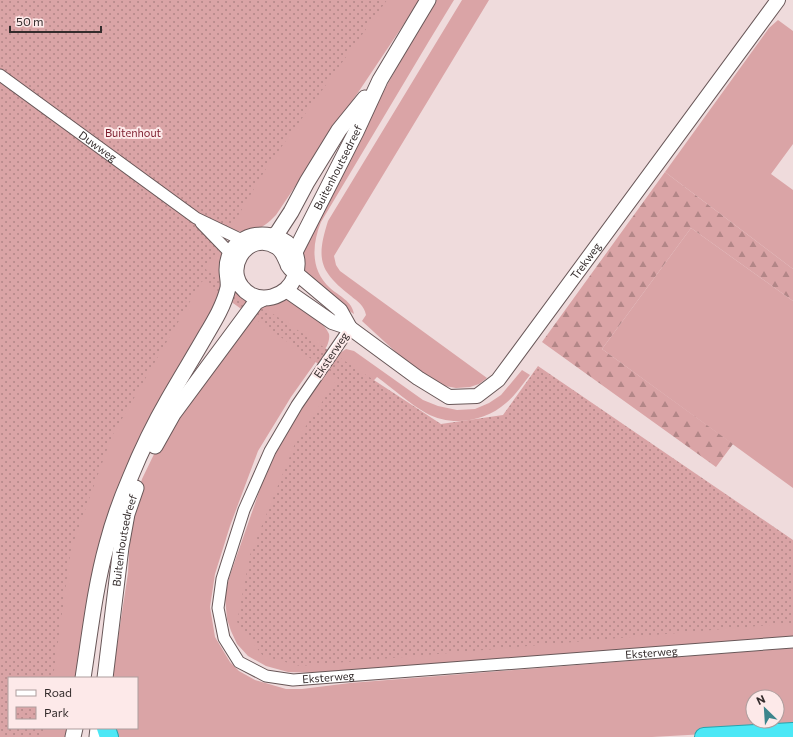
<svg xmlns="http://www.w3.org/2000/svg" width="793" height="737" viewBox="0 0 793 737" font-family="Commissioner,sans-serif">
  <defs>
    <pattern id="forest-firs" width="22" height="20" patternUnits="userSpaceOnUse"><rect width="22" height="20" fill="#daa4a6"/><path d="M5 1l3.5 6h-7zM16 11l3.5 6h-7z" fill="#b28687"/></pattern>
    <pattern id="park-dots" width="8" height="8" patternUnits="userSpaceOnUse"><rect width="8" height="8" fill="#daa4a6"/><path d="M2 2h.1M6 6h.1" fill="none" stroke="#b28687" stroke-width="1.8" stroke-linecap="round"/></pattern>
  </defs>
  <rect width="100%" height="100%" fill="#efdbdc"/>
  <path fill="#daa4a6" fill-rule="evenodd" d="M0,0H420L276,215C261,231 248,236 227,228Z
    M436,0H454L429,41L321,222C312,244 310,270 330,288C339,296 352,301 354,314C331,298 298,283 302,251C345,167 386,81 436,0Z
    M462,0H489L334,256L336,265L340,271L487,378L479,384L470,387L456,388L445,386L410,365L362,321L366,315C364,305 358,302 351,296C319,271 316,259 328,221Z
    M778,20L793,31V144L771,174L793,190V269L665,172L769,28Z
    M0,85L218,246L221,253L223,270L222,289L214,307L183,361L90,586L80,644L77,678H16Z
    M691,228L793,301V488L602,349Z
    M287,300C290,301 293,302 296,303C305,306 326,325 329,334C330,338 328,343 327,346L291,397L258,451L230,526L215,574L210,607L215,637L230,662L239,671L255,680L286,689H302L350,683L793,648V729L652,737H113L110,728H137V678H112L128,573L131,519L142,479L157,448L259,308L279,301ZM753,697H777V721H753Z
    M346,349L354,351L423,400L438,406L457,410L475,409L489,403L501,395L522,370L530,375C522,385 515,396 506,403C485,422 451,427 426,413C410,404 392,388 377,377L363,392L793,593V636L466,662L362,669L318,673L288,672L266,666L248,656L237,644L231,631L227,619L225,597L229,578L267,469L285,433L334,361L340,353Z
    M9,728H70L67,737H0Z"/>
  <path fill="url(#forest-firs)" d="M665,172L793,269V301L691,228L602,349L733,444L716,467L542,342Z"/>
  <path fill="url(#park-dots)" d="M0,0H387L267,167L206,270L441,424L503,415L538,366L793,540V623L300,666L263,656L237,622L250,555L296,441L338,378L202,281L112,436L71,549L53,678H9V728H46L44,737H0Z"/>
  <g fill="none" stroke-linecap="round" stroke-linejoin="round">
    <g stroke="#685758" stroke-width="13">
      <g id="minor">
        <path id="s1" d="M0,75L196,218L242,240"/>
        <path d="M201,223L231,254"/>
        <path id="s2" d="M350,328L297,405L270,451L244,510L222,579L218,608L224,638L239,662L266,676L293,680L793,642"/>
      </g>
    </g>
    <g stroke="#685758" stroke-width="16">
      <g id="tertiary">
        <path d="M296,273L340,310L350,328"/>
        <path id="s3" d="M286,290L332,322L350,328L418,378L449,397L477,396L498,380L778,0"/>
      </g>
    </g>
    <g stroke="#685758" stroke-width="17">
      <g id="secondary">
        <path d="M268,241L278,232L291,212L307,182L339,130L365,98"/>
        <path id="s4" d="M294,254L356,132L380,80L428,0"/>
        <path d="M155,446L173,414L256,302L262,299"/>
        <path d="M83,678C90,633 95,587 107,544C113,521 121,499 130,478C141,451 154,424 169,398C181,377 194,356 206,335C215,320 224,305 228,288C229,282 227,276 227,270C227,218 311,227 295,276C291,287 283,294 272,297C264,299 257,298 251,295C217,275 247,227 277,247C283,251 284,256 287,262C288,267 292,270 296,273"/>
        <path id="s5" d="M105,678L121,547L127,514L136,488"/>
        <path d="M73,737L75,728"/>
        <path d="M97,737L98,728"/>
      </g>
    </g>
    <g stroke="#26a3ad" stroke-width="20">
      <path id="trunk" d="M106,728L109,737
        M704,737L793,732"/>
    </g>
    <use href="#minor" stroke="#fff" stroke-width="11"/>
    <use href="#tertiary" stroke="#fff" stroke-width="14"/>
    <use href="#secondary" stroke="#fff" stroke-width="15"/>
    <use href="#trunk" stroke="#4ce8f6" stroke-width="18"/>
  </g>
  <g text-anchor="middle" stroke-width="4" stroke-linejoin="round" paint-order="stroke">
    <g font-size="11" fill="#7c1d2d" stroke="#fde9e9">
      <text x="133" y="137">Buitenhout</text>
    </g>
    <g font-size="11" fill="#342c2c" stroke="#fde9e9">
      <text dy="4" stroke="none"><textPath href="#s1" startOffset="121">Duwweg</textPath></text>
      <text dy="4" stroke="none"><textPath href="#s4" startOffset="97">Buitenhoutsedreef</textPath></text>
      <text dy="4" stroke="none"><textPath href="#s3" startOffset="398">Trekweg</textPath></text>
      <text transform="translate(331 355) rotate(-56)" y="4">Eksterweg</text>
      <text dy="4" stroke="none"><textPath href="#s5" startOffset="139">Buitenhoutsedreef</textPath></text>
      <text dy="4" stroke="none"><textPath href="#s2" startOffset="789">Eksterweg</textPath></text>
      <text dy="4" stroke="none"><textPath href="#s2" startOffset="465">Eksterweg</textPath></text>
    </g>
  </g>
  <rect x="8" y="677" width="130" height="52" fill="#fde9e9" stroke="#ad9d9d"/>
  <rect x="16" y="690" width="20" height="6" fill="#ffffff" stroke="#ad9d9d"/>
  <text x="44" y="697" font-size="12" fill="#342c2c">Road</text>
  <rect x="16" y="707" width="20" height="12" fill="url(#park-dots)" stroke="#ad9d9d"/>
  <text x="44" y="717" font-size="12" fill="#342c2c">Park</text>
  <g transform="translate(765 709) rotate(335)"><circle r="19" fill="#fde9e9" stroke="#ad9d9d"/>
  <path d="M0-3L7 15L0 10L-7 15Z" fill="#3d858c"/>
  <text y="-6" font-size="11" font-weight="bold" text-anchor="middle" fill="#342c2c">N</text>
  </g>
  <path d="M10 26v6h91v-6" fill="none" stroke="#342c2c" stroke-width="2"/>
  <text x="16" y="26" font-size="12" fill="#342c2c" stroke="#fde9e9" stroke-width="3" paint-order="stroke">50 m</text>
</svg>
